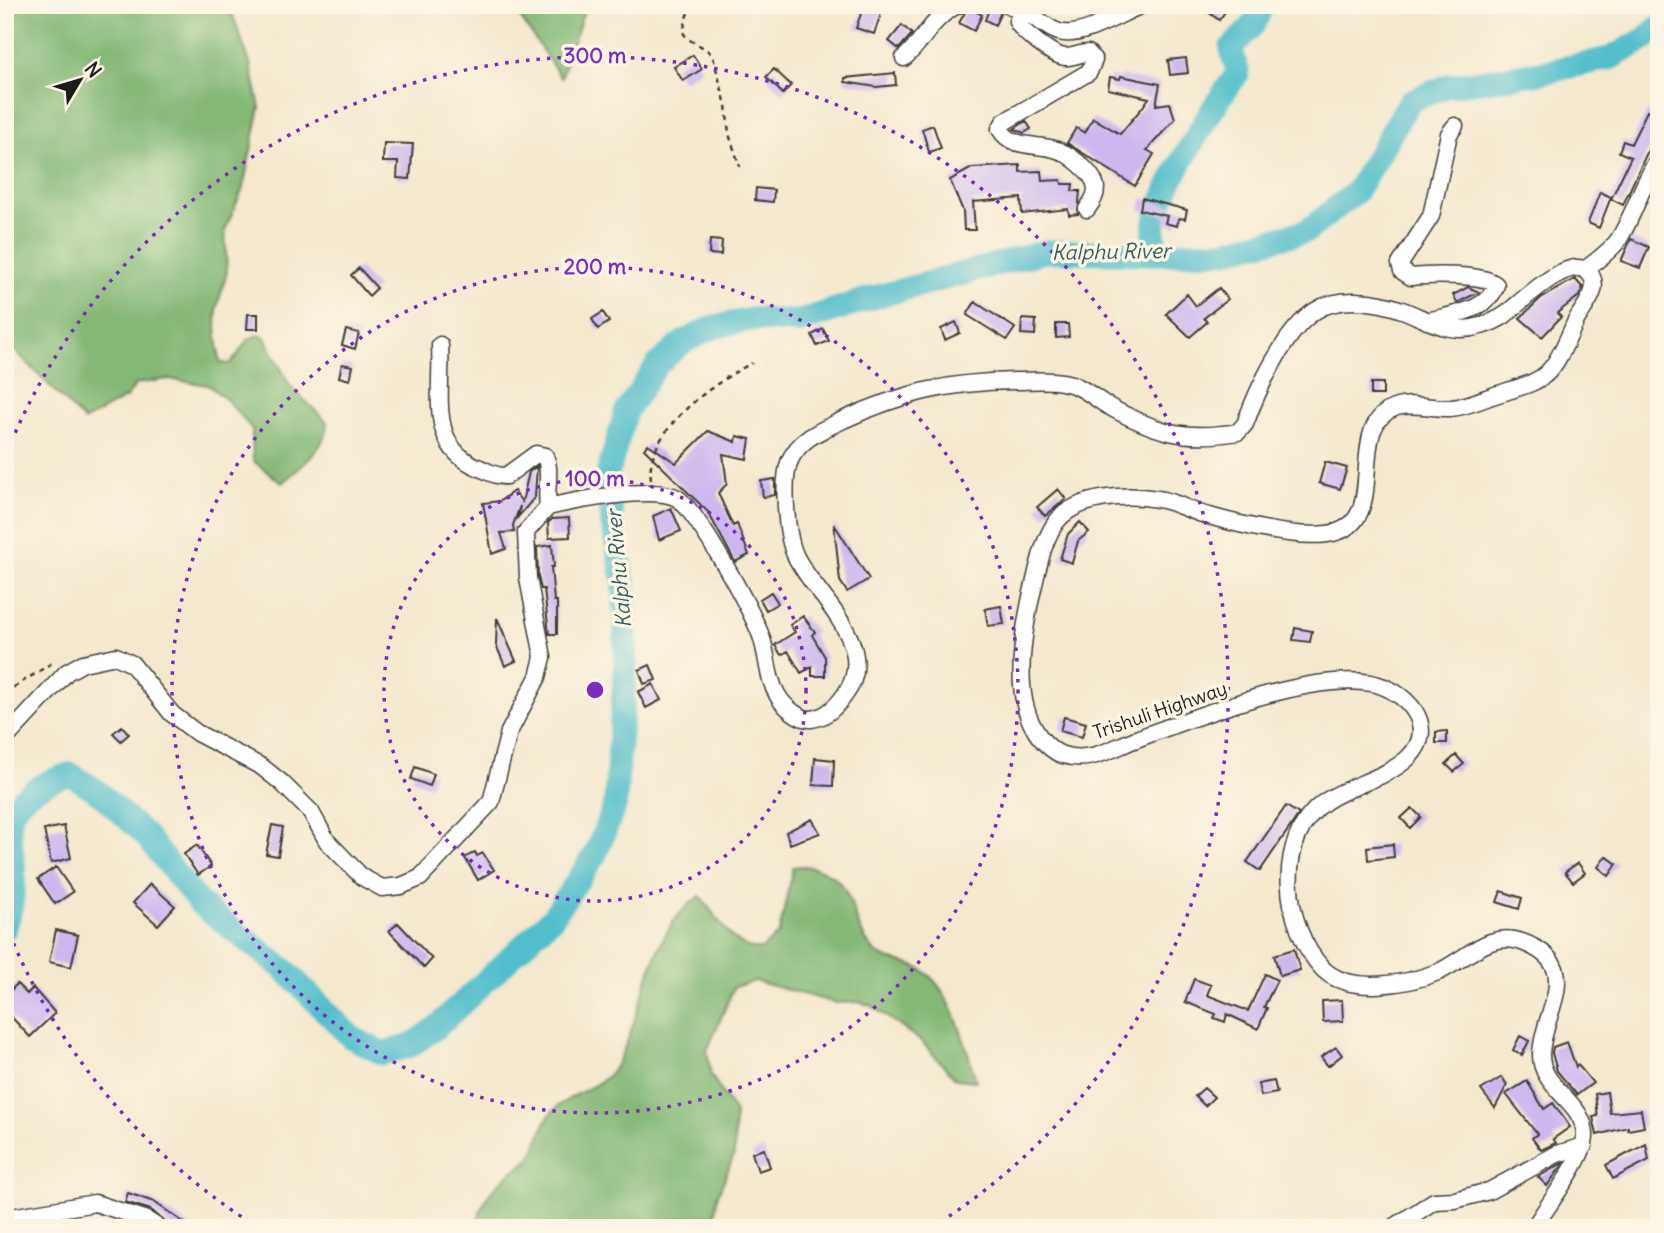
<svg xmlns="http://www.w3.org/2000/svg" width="1664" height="1233" viewBox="0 0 1664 1233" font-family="Delius,sans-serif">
  <rect width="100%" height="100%" fill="#fcf5e5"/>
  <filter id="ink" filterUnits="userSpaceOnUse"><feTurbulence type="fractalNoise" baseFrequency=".0143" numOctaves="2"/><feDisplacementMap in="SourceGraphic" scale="14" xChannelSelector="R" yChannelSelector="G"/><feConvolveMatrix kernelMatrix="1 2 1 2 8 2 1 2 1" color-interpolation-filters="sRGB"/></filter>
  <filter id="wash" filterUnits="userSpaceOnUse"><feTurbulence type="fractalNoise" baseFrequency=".00686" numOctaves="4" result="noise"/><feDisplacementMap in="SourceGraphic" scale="28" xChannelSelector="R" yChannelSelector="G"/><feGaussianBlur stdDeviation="1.57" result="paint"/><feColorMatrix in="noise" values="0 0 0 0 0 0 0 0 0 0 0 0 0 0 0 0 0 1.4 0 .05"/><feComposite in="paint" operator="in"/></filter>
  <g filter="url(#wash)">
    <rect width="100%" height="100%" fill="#f4e8ce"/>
    <path fill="#84b874" stroke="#506a48" stroke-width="2" d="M5,5H229L250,63L260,107L243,188L225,230L227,272L217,307L216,328L220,362L229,364C242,356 243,332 264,336L290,386L327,422C327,449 301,466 282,483L253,461L252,429L228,401L208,385L168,379L136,384L127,397L84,421L5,340L10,272L5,239Z
      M522,5H586L561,78L518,14Z
      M805,866C860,875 845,915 871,947C883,962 898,960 914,966C951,980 966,1047 976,1081L956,1079L922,1042L872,1006L860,1002L835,1003L755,981L734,987L707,1051L711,1075L735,1113L734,1155L717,1197L714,1228H477C480,1201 492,1188 512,1172C517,1168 525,1164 529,1159C541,1143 540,1122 556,1108C574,1091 603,1088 616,1065C645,1015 647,929 700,896C717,916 733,952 762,949L779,933L793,867Z"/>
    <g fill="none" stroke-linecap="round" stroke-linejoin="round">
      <path stroke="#51becb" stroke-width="24" d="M1159,254C1157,248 1154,239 1154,233C1153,199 1216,102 1238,73L1231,48L1255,23L1262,5
        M5,928C12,908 15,890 14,869C13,851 5,826 14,809C25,790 51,780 70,774L97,791L145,835L200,904L285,970L351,1037L382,1053L410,1046L436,1028L552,918L595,855L615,805L626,659L624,582L612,522L608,473L626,411L658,364L682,343L713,327L753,319L798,322L868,299L1047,251L1159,254L1225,251L1307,231L1356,192L1410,101L1447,86L1545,72L1611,58L1643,40L1659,27"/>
    </g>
    <g id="blocks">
      <path fill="#ccb8ee" d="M864,5H884L874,34L856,28Z
        M1199,5H1230L1219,20Z
        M968,7L982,15L974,31L959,23Z
        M990,7L1001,12L995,25L985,20Z
        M902,25L912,34L899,49L889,41Z
        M693,55L702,69L683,81L674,67Z
        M1186,58L1188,73L1170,75L1168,60Z
        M774,69L791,85L783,94L766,77Z
        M895,73L896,85L876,87L845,82V78Z
        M1121,76L1160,84L1156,105L1170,103L1175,119L1147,150L1154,154L1135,186L1067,143L1076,128L1085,133L1093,118L1120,134L1142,108L1149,98L1108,89L1110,77L1120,79Z
        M1647,111L1659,117V137L1655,135L1623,205L1611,199L1631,157L1619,152L1623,141L1631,144Z
        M1026,121L1031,129L1024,133L1014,129Z
        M933,125L941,148L929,152L922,129Z
        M384,143L413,144L410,179L397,178L398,162H383Z
        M1020,165V172L1041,171L1042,181L1061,180L1062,184H1073L1072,191H1080L1078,214L1069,215L1068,209L1022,214L1021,198L973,202L975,230H964L963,211L950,180L972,168Z
        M756,188L774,190L773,202L755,200Z
        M1600,192L1611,197L1599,228L1588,223Z
        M1142,198L1187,210L1185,219L1179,218L1177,226L1165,223L1167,216L1140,210Z
        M1631,239L1649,247L1640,268L1621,261Z
        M710,240L722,241L721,255L709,254Z
        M359,268L377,288L369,296L351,275Z
        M1575,279L1583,288L1579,296L1557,313L1561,317L1542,337L1520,318L1541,298Z
        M1468,287L1479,292L1457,303L1453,295Z
        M1219,288L1228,299L1204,318L1207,322L1190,337L1166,314L1187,294L1196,306Z
        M975,302L1015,328L1007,340L967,315Z
        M603,312L609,322L598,329L592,319Z
        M248,314H258V329H247Z
        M1022,319L1036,320L1035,335L1021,334Z
        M956,322L960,333L945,340L941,329Z
        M1056,324H1068L1069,337L1056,338Z
        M823,329L829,341L817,346L812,335Z
        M346,330L359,333L355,349L342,345Z
        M342,364L353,366L350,380L339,377Z
        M1371,383H1383V395H1371Z
        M708,431L736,442L737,436L750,439L747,459L723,454L727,484L718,493L733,526L737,524L749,555L735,562L708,512L644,449L648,444L676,463Z
        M1325,462L1347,468L1340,489L1319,483Z
        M537,466L535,497L518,517L520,506L513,525L514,532L501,533L506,549L492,554L483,503L500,501L514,491L522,502L529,472Z
        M775,479V495L763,497L761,481Z
        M1058,489L1066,499L1045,516L1037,507Z
        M671,508L681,531L659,540L653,516Z
        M569,518L570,537L549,538L548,523L552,519Z
        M1080,522L1089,532L1078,541L1072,563L1060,559L1068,534Z
        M834,524L869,579L847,592L840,581Z
        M552,545L554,567H551L554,601H557V634H549L544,589H541L538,577L537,547Z
        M771,592L778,603L766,610L760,599Z
        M1001,606L1004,624L988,626L985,609Z
        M803,616L815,632L812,635L825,657V676H812V667L801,673L788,651L781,655L775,645L795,632L790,625Z
        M497,618L516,661L505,666L496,645Z
        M1295,628L1312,631L1310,642L1293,640Z
        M650,665L656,680L644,684L639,670Z
        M653,684L661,700L646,708L638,692Z
        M1064,717L1086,723L1082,737L1060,731Z
        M122,726L129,734L121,741L113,733Z
        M1447,731V743H1436V732Z
        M1456,755L1464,764L1454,772L1446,764Z
        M815,758L834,760L833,786L813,785Z
        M415,767L434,774L430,786L411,779Z
        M1286,806L1299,814L1260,871L1247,862Z
        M1412,808L1421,817L1410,828L1401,818Z
        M812,819L820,833L790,844L786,832Z
        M272,825L283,827L278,856L266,854Z
        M64,826L71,858L51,863L44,830Z
        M1393,844L1394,857L1368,860L1367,847Z
        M197,845L211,866L198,875L184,854Z
        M475,852L477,856L483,853L494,870L478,880L465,858Z
        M1606,856L1617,864L1609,876L1598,867Z
        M1578,863L1585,873L1573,882L1565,872Z
        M56,867L73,892L55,904L38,879Z
        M150,884L175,906L158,925L133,903Z
        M1501,891L1522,898L1519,909L1497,902Z
        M398,923L432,959L424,968L389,931Z
        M56,930L78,935L71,967L49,962Z
        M1294,949L1300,970L1280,976L1274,955Z
        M1265,974L1277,980L1264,1007L1267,1008L1258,1029L1227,1014L1225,1022L1214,1018L1216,1014L1185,1002L1194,979L1211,985L1207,995L1248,1011Z
        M5,983L11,990L17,984L27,994L33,988L55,1013L30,1037L5,1010Z
        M1342,1000L1343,1021L1323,1022L1322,1001Z
        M1520,1036L1529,1041L1522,1055L1513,1050Z
        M1567,1042L1576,1067L1578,1065L1593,1083L1577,1095L1557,1071L1552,1053L1553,1047Z
        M1336,1047L1342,1055L1328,1066L1321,1057Z
        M1502,1077L1507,1085L1495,1108L1481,1090Z
        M1274,1081L1277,1093L1261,1096L1258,1084Z
        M1527,1081L1544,1109L1553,1103L1570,1127L1553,1139L1556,1143L1541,1150L1532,1138L1537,1134L1506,1094Z
        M1204,1088L1214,1097L1205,1106L1195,1096Z
        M1607,1092L1610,1113L1641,1110L1644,1127L1628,1130V1127L1597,1135L1593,1117L1598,1116L1595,1094Z
        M1646,1144L1649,1160L1613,1179L1606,1165Z
        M764,1149L770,1167L758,1171L752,1153Z
        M1564,1163L1547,1186L1538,1177L1561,1164Z
        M128,1193L154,1202L192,1228H172L151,1210L125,1202Z"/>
    </g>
  </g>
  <g filter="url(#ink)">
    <use href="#blocks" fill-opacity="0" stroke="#3c3b37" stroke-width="2"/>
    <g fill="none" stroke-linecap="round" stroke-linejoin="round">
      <g stroke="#3c3b37" stroke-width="19">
        <path id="minor" d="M1009,5L1025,13
          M904,58C924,41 933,16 958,5
          M1087,209C1091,203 1096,197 1096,189C1096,174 1068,152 1054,149C1036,144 1010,148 1000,129L1004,122L1089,72L1094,60L1088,53C1080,53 1074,57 1066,57C1054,57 1021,32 1017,21L1025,13C1038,17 1047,29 1059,32C1082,39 1120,13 1142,5
          M1586,269C1597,260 1611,251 1619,239C1635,213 1642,183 1659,158
          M1427,321C1450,315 1489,311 1496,285C1485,273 1427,275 1411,277L1402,271L1400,264L1431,216L1449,134L1455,126
          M440,345C443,393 426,447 480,468C489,472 497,477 506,476L536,454L545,456C552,471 545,490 548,507
          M5,739L67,672L83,663L116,656L132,664L172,714L197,733L262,767L282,783L311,812L327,841L362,877L382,888L401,886L420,878L491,802L509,732L538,677L543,657L528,578L526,532L548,507C574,501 654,485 677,498C696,509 755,615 762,639C768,658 767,678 778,696C784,706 799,720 811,719C824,718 836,707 844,696C882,647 816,597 796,557C786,537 781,477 791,458C802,437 823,430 843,420C902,393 949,382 1014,381C1029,381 1047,379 1062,382C1082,385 1091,396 1108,406C1155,432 1184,441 1238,432L1245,424C1257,391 1285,330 1315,311C1340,295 1379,301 1405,311C1432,322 1451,335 1481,326C1491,323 1496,321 1505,315C1520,303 1576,246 1592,277C1600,293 1580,310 1574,325C1548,384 1547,378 1489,397C1476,402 1464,407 1451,408C1433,409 1414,402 1397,407C1340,425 1396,526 1327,534C1295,538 1241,525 1209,516C1191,512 1177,502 1158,499C1129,494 1078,495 1057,521C1042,540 1037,574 1031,597C1023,635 1013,692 1034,728C1039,738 1052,752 1063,755C1091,764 1114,747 1139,738C1197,716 1311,672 1371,683C1404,689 1441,726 1408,758C1385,779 1352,784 1326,801C1273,837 1283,927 1323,969C1349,995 1408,984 1438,972C1467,959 1489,930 1522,942C1587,966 1542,1010 1541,1055C1541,1089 1584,1101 1585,1135C1586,1158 1546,1206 1534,1228
          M5,1218L95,1203L145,1219L159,1228
          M1393,1228L1434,1201L1455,1200L1489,1191L1557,1154L1584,1146"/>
      </g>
      <path stroke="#3c3b37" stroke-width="2.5" stroke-dasharray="5 5" stroke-linecap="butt" d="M694,5L687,15L683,32C689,45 706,44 713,57L726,105L729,134L740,167
        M651,479C644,432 714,382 752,363
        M5,693L55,661"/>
      <use href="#minor" stroke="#fff" stroke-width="16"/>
    </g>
  </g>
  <g fill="none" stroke="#7b2cbf" stroke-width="3.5" stroke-dasharray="3.5 7">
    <circle cx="595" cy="690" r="211"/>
    <circle cx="595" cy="690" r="423"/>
    <path d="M259 1228A634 634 0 0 1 7 928M7 452A634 634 0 1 1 931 1228"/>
  </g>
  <g text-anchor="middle" stroke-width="7" stroke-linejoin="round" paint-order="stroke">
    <g font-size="19" fill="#1c1c1c" stroke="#fcf5e5">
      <text transform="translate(1160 710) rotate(-19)" y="7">Trishuli Highway</text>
    </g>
    <g font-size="21" font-style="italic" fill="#315d62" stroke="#fcf5e5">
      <text transform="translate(1111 252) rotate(-1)" y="7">Kalphu River</text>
      <text transform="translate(619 569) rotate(-95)" y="7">Kalphu River</text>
    </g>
  </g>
  <circle cx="595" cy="690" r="10" fill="#7b2cbf" stroke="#fcf5e5" stroke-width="3.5"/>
  <g font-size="21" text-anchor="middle" font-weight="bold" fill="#7b2cbf" stroke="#fcf5e5" stroke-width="7" stroke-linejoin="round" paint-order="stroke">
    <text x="595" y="63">300 m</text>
    <text x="595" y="274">200 m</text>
    <text x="595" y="486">100 m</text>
  </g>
  <rect width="1664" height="1233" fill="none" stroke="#fcf5e5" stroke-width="28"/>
  <g transform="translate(80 80) rotate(52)" stroke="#fcf5e5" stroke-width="5" paint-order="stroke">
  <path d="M0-5L12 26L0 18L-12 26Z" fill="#1c1c1c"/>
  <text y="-10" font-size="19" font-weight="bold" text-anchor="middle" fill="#1c1c1c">N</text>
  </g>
</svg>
